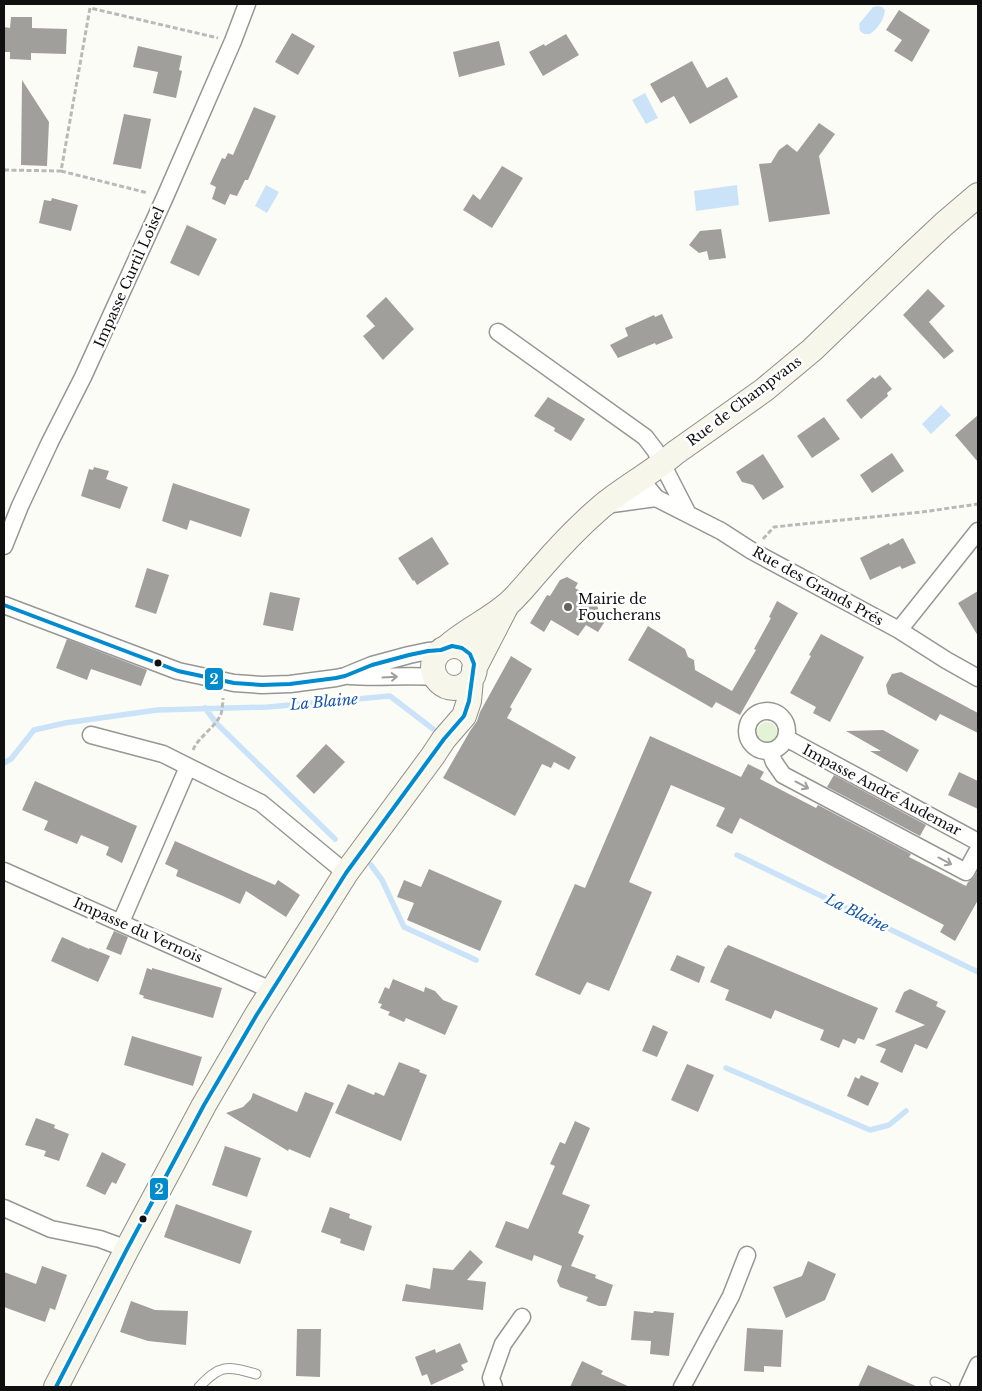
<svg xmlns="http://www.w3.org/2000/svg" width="982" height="1391" viewBox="0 0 982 1391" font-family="'Libre Baskerville',serif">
  <rect width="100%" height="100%" fill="#fcfcf7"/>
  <path fill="#e3f3d6" d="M757 732a10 10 0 1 1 20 0a10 10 0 1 1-20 0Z"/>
  <path fill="#cbe3f8" d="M878,6L882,7L885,10C884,20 878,28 870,34H864L860,31L859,24L873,7Z
    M645,93L658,118L646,124L632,100Z
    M266,185L279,192L267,213L255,206Z
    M737,185L739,205L696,211L694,191Z
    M941,405L951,415L931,434L922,424Z"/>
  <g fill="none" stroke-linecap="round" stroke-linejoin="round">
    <path stroke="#cbe3f8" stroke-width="5.5" d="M205,708L217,724L335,839
      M4,763L11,759L34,730L65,723L157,710L268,707L390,696L433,729
      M737,855L978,972
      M371,865L382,880L404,927L476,960
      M726,1068L870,1130L889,1125L906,1111"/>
  </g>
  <path fill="#a09f9c" d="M899,10L930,30L912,62L894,51L902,40L886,30Z
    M11,17H32V28L67,29L66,54L31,53V60L10,59V52H4V27L10,28Z
    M292,33L315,46L298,75L275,62Z
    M566,34L579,55L543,76L529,52L544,44L545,46Z
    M499,41L505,65L459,77L453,52Z
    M138,46L182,56L179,70L182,71L176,98L153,93L158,72L133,67Z
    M692,61L707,88L727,77L738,97L690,124L674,96L661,103L650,84Z
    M22,80L49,122L47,166L21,165Z
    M254,107L276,116L248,180H245L237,196L230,194L225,205L212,199L216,187L210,184L222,158L225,159L228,153L233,155Z
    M124,114L151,119L141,169L113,164Z
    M819,123L835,134L819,156L830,214L769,222L759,164L771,163L779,150L787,144L797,152Z
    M502,166L523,178L492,228L463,210L473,194L480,200Z
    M52,198L78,205L71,231L39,223L44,200L51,201Z
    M187,225L217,239L199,276L170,263Z
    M721,229L726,258L709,260L707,251L699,253L689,245L700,231Z
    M928,289L945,306L929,322L954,351L944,359L903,315Z
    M386,297L414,329L383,360L363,336L375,326L366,316Z
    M662,314L673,338L656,345L655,343L618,358L610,345L628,336L625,328L654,315L655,317Z
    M880,375L892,389L887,393L888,396L861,419L846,400L873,377L875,379Z
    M548,397L585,419L571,441L554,431L555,428L534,416Z
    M978,415V462L955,435Z
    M824,417L840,439L812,458L797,436Z
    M892,453L904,471L872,493L860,475Z
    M763,454L784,487L763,500L753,485L742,482L736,472Z
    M94,467L109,471L106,479L128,487L120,509L81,496L89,469L93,470Z
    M173,483L250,509L241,537L190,520L187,530L162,521Z
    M432,537L449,564L417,585L414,580L413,581L398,558Z
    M903,538L916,563L902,569L900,566L870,580L860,558L889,543L890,545Z
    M147,568L169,575L156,614L135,607Z
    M567,577L578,583L575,588L595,600L599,611L611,612L598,632L586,625L578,636L551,620L544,632L530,623L547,595L550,596L560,580Z
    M978,591V636L958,603Z
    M270,592L300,598L293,631L263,625Z
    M777,601L798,613L740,715L716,702L712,708L628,660L648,626L685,649L688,657L694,660L695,670L732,691L756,650L754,649L771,618L769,617Z
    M821,634L864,657L830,722L813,713L816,707L790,693L811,656L809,655Z
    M67,639L147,670L141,686L91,669L87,680L56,668Z
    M511,656L532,669L510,707L512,709L507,718L576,757L569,770L554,762L551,768L542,764L515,816L443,778L470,731L477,721L480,712Z
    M901,672L978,713V733L940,714L936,721L888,694L886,685L892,674Z
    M883,730L919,750L907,772L870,751H881L846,731Z
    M650,736L741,777L748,764L764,772L760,779L816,808L818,805L911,854L909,857L966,886L968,882L974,877L978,870V900L955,941L940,932L944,925L740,818L732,834L716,826L725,808L671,785L629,882L652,892L609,991L587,982L580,995L535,975L575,884L585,888Z
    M326,744L345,762L314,794L296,776Z
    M959,772L978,781V809L948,795Z
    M834,775L926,825L920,836L827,787Z
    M35,781L137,826L122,863L106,855L109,847L81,835L77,844L44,830L48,821L22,810Z
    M175,841L275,885L278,880L300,895L286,917L246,891L240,904L223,896L176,876L178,870L165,864Z
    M429,869L502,901L480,951L407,920L414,903L397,897L404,880L421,887Z
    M114,931L128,937L121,955L106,949Z
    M62,937L89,949L90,948L110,956L98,982L51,961Z
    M728,945L878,1008L864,1040L858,1038L855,1044L843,1039L839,1048L820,1040L824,1030L799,1020L775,1010L771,1019L725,1000L729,990L710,982L725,948H726Z
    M677,955L705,967L699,983L670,970Z
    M147,968L152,970V968L222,988L213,1018L143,998L144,996L139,994Z
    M393,979L424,992L425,987L435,991L443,1000L458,1006L445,1035L406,1018L404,1022L388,1015L390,1012L380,1008L382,1004L378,1003L385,987L389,989Z
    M910,989L938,1002L936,1006L946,1011L927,1049L915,1044L902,1073L880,1062L886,1049L875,1045L925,1025L895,1012L904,992Z
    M653,1025L668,1032L657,1057L642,1051Z
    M132,1036L202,1057L193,1086L124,1065Z
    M399,1062L420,1070L419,1072L427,1075L401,1141L335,1113L348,1084L374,1095L375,1092L384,1096Z
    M687,1064L714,1075L698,1112L671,1100Z
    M861,1075L879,1083L868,1106L847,1096L855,1077L859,1079Z
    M305,1092L334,1103L310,1158L289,1149L288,1151L226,1113L243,1107L251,1099L253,1093L297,1112Z
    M36,1118L55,1125L54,1128L69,1134L59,1161L44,1156L46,1151L25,1145Z
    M575,1121L590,1128L562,1194L590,1205L578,1233L584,1236L571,1266L596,1275L595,1278L613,1285L606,1306H599L586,1301L588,1297L560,1287L557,1281L562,1266L534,1255L532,1261L495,1247L506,1221L528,1229L555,1166L550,1164L560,1142L565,1144Z
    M225,1146L261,1158L247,1197L212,1185Z
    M102,1152L126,1164L116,1184L112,1182L105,1195L86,1186Z
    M176,1204L252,1231L240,1264L164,1237Z
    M330,1207L350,1214L349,1218L372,1226L364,1251L340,1243L341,1239L321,1232Z
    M470,1250L483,1262L467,1280L486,1282L483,1310L402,1301L406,1284L430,1289L433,1268L453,1270Z
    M808,1261L836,1274L825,1300L786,1318L773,1287L802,1276Z
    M42,1266L67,1275L55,1310L50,1308L45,1322L4,1307V1272L36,1284Z
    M131,1301L155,1310L188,1311L186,1345L148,1341L120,1332Z
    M634,1311L653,1313L654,1311L674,1313L669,1356L650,1354L651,1341L631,1340Z
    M747,1328L783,1330L781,1367L764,1366V1372L744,1371Z
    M297,1329H321L320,1377L296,1376Z
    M460,1343L468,1362L461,1365L464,1370L431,1385L427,1374L422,1376L415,1357L435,1349L436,1353Z
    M582,1361L603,1371L601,1374L630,1387H570Z
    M868,1365L918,1387H858Z"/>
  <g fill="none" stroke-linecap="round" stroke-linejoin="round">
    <g stroke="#969694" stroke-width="11">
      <path id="lane" d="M935,1382L946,1387
        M199,1387C221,1364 227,1366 256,1374"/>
    </g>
    <g stroke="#969694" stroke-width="19">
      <path id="street" d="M498,332L645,437L655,450L688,514
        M640,478L656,498L721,531L752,551L899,630L946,660L978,678
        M605,505L656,498
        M4,546L20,506L50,442L83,377L165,197L233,41L247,4
        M4,605L178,671L234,683L262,685L290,684L336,678L345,676L372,665L409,655L428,651L441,650
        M899,630L978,531
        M350,676C378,678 407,675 436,677
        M747 731a20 20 0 1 1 40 0a20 20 0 1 1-40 0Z
        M91,735L163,754L261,803L346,873
        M786,738L978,842
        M770,751L774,762L783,775L966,872L978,850
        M4,871L271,990
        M121,922L188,767
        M4,1208L51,1229L100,1239L127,1249
        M494,1387L491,1378L503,1344L522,1317
        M682,1387L731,1296L747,1255
        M968,1387L978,1365"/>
    </g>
    <g stroke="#8d8d8b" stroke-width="26">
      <path id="secondary" d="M433 667a21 21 0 1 1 42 0a21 21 0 1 1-42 0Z
        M447,647C466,630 490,620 509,603C520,593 530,580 540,569C559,547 579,526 601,507C625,487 652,473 675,453L764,390L812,350L911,255L944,224L978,195
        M474,669L506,607
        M56,1387L127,1249L204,1105L256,1016L346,873L432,757L444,739L464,716L469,701L471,679"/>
    </g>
    <path stroke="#b9b9b8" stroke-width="3" stroke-dasharray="5 2.5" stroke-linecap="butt" d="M4,170L61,171L90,8L218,38
      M61,171L148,193
      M763,539L774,527L922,512L978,504
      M193,750C199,736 215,728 221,714C222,710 223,703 223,698"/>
    <use href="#lane" stroke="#fffffe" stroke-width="9"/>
    <use href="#street" stroke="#fffffe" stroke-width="16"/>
    <use href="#secondary" stroke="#f6f6eb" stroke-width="24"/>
    <g stroke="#fff" stroke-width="8">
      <path id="bus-1" d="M4,605L178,671L234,683L262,685L290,684L336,678L345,676L372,665L409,655L428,651L441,650L452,646L462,648L470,654L474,664L469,701L464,716L444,739L346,873L256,1016L204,1105L127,1249L56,1387"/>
    </g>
    <use href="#bus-1" stroke="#008bce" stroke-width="4"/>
  </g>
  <defs><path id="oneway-shaft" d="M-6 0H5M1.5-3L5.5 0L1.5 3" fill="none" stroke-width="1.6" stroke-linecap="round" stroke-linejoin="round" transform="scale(1.25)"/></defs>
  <g stroke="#9f9f9f">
    <use href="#oneway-shaft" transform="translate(390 677) rotate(-3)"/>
    <use href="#oneway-shaft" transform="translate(802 785) rotate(28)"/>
    <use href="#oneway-shaft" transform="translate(945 861) rotate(28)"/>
  </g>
  <circle fill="#636361" stroke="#fff" stroke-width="2" cx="568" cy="607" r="5"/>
  <g fill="#101010" stroke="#fff" stroke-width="2">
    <circle cx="158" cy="663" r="4.5"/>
    <circle cx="143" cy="1219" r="4.5"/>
  </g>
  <g text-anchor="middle" stroke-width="5" stroke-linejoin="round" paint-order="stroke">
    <g font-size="14" fill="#101010" stroke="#fff">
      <text transform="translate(129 277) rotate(-66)" y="5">Impasse Curtil Loisel</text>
      <text transform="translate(744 401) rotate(-37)" y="5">Rue de Champvans</text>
      <text transform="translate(818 586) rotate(29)" y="5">Rue des Grands Prés</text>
      <text transform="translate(882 790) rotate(28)" y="5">Impasse André Audemar</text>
      <text transform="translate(138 930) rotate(24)" y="5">Impasse du Vernois</text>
    </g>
    <g font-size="14" fill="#101010" stroke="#fff" text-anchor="start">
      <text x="578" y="604">Mairie de<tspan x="578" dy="16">Foucherans</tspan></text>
    </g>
    <g font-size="15" font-style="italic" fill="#1255aa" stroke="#fff">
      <text transform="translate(324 702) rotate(-5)" y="5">La Blaine</text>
      <text transform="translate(857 913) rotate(26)" y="5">La Blaine</text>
    </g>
  </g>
  <g stroke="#fff" stroke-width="2">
    <rect x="204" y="667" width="20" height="24" rx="5" fill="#008bce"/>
    <rect x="149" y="1177" width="20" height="24" rx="5" fill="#008bce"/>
  </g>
  <g font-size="14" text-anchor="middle" font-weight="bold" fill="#fff">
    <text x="214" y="684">2</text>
    <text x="159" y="1194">2</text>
  </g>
  <rect width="982" height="1391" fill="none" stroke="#101010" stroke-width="10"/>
</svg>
